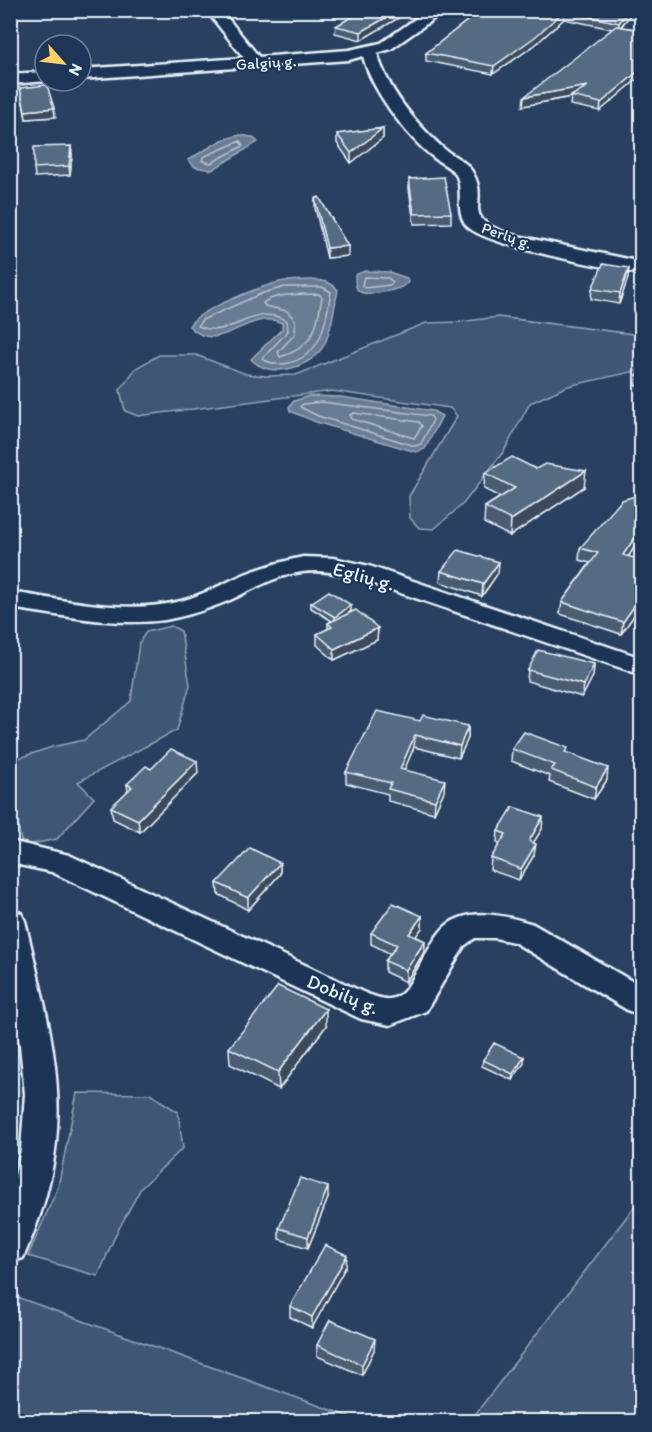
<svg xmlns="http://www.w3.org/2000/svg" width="652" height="1432" viewBox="0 0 652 1432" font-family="Itim,sans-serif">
  <rect width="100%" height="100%" fill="#294061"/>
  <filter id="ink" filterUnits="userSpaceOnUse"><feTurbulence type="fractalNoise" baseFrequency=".0167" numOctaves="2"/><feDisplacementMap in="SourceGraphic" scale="12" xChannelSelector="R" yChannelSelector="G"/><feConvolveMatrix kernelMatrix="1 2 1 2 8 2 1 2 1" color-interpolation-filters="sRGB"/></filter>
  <g filter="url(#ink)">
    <path fill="#415774" stroke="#94a4b6" stroke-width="1.5" d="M498,317L641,335V370L568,386L530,403L504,451L463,504L434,529L419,528L410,518L409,496L457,416L450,408L332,391L138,416L125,411L120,390L136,368L159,355H196L246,374L266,376L296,375L426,323L459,322Z
      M171,626L181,631L190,685L177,730L78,782L94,798L57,839L22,846L11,786L10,761L52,747L84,740L131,701L139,643L146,632Z
      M77,1093L150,1094L178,1112L183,1148L141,1188L115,1236L98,1276L28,1256L58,1187Z
      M641,1198V1421H470Z
      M11,1295L353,1418L364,1421H11Z"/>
    <path fill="#6b7c95" stroke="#9dabbd" stroke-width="1.5" d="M240,135L252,137L258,142L212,170L195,167L188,160L222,140Z
      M365,271L389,272L407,278L408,283C402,290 363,299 357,289C355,286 355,279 355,275Z
      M285,281C301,281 328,275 338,290C334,307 332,330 324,345C312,368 269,380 251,359L282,329V323C247,307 220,358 189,326C197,310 266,284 285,281Z
      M309,396L341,397L433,411L442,416L425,449L416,452L316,422L290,411L289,407L294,401Z"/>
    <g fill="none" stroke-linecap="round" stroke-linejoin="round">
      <path stroke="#b6c2d0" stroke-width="1.5" d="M240,141L243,146L211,163L202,161L203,157Z
        M364,277L388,278L393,282L390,285L365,288L362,285Z
        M285,287H322L331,292C325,322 324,354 289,363C279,365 271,364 262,359L288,331L287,321C253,301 232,341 198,326L202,320L263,293Z
        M319,294L322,297C316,329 314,347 280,357L278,352L295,334V320L287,311L265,306L263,303C277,292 302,295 319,294Z
        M322,402L431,416L433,420L421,444L415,446L318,416L300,407L303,404Z
        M354,413L419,422L422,426L414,438L352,419L350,415Z"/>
      <g stroke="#e8f1f8" stroke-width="5">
        <path id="minor" d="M206,10H221L259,57L349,50L381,43L428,10H446L391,49L377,53C387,89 415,123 442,147C451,156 464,159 471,170C493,203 454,217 513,235L642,262V274C610,268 483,246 466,225C453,209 467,183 452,170C446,165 439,162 433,157C406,136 371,89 363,56L349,60L81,79V69L244,58Z
          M45,72V81H48L10,84V74Z
          M303,557L333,558L369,566L642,658V675L365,581C345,574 324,569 302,572C277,575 253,589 230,600C209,609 187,616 165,620C113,627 61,615 10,608V592C66,600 125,615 181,601C203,595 224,583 245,574C264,567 283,561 303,557Z
          M10,841L69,855L367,994C374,996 383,1000 390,999C402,997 407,988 413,978C422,963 430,944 441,931C463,905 505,915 533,924L642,987V1014L629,1011L514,942L495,938H475L464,946L426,1011L390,1025L361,1019L52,872L10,863Z
          M10,910L21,913L25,921C55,1049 81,1130 23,1258L10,1262V1196L21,1150L25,1094L20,1045L10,993Z"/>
      </g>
      <use href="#minor" fill="#1d3557" fill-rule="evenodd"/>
    </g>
    <path fill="#495b71" stroke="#e8f1f8" stroke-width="1.5" d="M364,10H412L361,40L335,33L336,26Z
      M481,10H634L621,27L642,30V75L600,111L570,105L571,97L523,106L612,29L564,19L535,45L493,74L426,61V53Z
      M20,88L55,117L26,119Z
      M383,128V138L351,163L337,143V134Z
      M71,146L72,155L70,175L35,177L34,168Z
      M409,179L451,213V223L414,224L409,189Z
      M315,199L348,256L327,258L315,208Z
      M628,278L619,304L591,299L592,289Z
      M642,368V387L635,385L636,375Z
      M536,469L584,487L510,536L484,523L485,507L500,497L484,489L485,473Z
      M642,494V536L628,557L642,560V604L621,634L560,614L562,602L590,563L579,560L580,548Z
      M441,571L498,573L482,596L440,582Z
      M311,603L351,605V611L344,616L378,628L377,640L334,660L317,645V634L328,629V623L332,621L311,608Z
      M594,664L593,676L582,697L527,681L528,670Z
      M420,721L468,726V738L459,758L414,747L404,770L444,791L434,813L388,801V794L346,783V772Z
      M512,749L567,753L607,780L594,799L549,782L550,776L511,761Z
      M151,769L198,773L140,832L113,819L111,807L128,791L127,784Z
      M542,829L533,843L534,855L519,880L490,870L491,858L500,844L497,843L498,831Z
      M280,863V874L248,910L218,894L217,883Z
      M422,916V928L415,936L425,941L424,952L406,982L385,972V961L391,954L371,944V933Z
      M326,1026L279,1089L230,1064L229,1048Z
      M483,1060L524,1063L512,1080L482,1066Z
      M328,1198L308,1248L279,1239V1228Z
      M346,1266L312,1328L290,1317V1306Z
      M317,1345L374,1350L362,1375L317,1356Z"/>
    <path fill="#3c4a5c" stroke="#e8f1f8" stroke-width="1.5" d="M399,10H412L361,40V32Z
      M629,10H634L618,30L619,23Z
      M564,11V19L535,45L493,74L494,66Z
      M642,68V75L600,111L601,103Z
      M588,86L587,94L523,106L524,97Z
      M54,108L55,117L26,119L25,111Z
      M383,128V138L351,163V153Z
      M71,146L72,155L70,175L69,166Z
      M348,246V256L327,258V248Z
      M629,268L628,278L619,304L620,293Z
      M586,471L584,487L510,536L511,520Z
      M642,527V536L621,567L623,555Z
      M499,562L498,573L482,596L483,584Z
      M642,595V604L621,634L623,622Z
      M351,605V611L335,623V617Z
      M378,628L377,640L334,660V649Z
      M594,664L593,676L582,697L584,685Z
      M468,726V738L459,758L460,746Z
      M415,735L414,747L400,780V769Z
      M197,761L198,773L140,832L138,820Z
      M608,768L607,780L594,799L596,787Z
      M445,780L444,791L434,813L435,801Z
      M543,817L542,829L527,853L529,841Z
      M536,844L534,855L519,880L521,869Z
      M280,863V874L248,910V898Z
      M422,916V928L409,946V934Z
      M425,941L424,952L406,982V970Z
      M326,1009V1026L279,1089L278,1072Z
      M524,1057V1063L512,1080L513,1074Z
      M328,1187V1198L308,1248V1237Z
      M347,1255L346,1266L312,1328V1317Z
      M375,1339L374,1350L362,1375V1365Z"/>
    <path fill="#556a83" stroke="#e8f1f8" stroke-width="1.5" d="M364,10H399L361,32L336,26Z
      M481,10H629L619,23L564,11L535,37L494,66L426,53Z
      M616,26L642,30V68L601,103L571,96L588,86L524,97Z
      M47,85L54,108L25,111L20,88Z
      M383,128L351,153L337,134Z
      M71,146L69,166L34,168V147Z
      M444,177L451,213L414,214L409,179Z
      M319,197L348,246L327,248L315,199Z
      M603,264L629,268L620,293L592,289Z
      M642,368V376L636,375Z
      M512,457L536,469L545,464L586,471L511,520L485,507L515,488L485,473Z
      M642,494V527L623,555L642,560V595L623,622L562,602L598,553L580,548L622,500Z
      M458,550L499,562L483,584L441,571Z
      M329,591L351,605L335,617L311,603Z
      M356,610L378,628L334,649L317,634L332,627L328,623Z
      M538,650L594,664L584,685L528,670Z
      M377,711L420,721L423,715L468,726L460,746L415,735L400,769L445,780L435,801L388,789L391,783L346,772Z
      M524,732L568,748L565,752L608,768L596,787L551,770L555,765L512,749Z
      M171,749L197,761L138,820L111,807L132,787L127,784L146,766L151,769Z
      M513,807L543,817L529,841L536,844L521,869L491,858L506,834L498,831Z
      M250,848L280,863L248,898L217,883Z
      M393,903L422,916L409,934L425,941L406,970L385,961L397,945L371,933Z
      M278,986L326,1009L278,1072L229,1048Z
      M494,1043L524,1057L513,1074L483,1060Z
      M300,1178L328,1187L308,1237L279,1228Z
      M325,1245L347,1255L312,1317L290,1306Z
      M330,1320L375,1339L362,1365L317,1345Z"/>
  </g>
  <g text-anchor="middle" stroke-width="4.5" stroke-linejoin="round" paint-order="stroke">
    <g font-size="16" fill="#e8f1f8" stroke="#1d3557">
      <text transform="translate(266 62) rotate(-4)" y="6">Galgių g.</text>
      <text transform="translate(507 235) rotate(19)" y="6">Perlų g.</text>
    </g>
    <g font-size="20" fill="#e8f1f8" stroke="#1d3557">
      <text transform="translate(364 576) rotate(15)" y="7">Eglių g.</text>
      <text transform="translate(343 994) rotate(22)" y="7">Dobilų g.</text>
    </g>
  </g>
  <rect width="652" height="1432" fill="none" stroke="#1d3557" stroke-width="36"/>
  <rect x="18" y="18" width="616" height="1396" fill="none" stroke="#e8f1f8" stroke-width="2" filter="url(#ink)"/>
  <g transform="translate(63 63) rotate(118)"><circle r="28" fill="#1d3557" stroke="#6e8097" stroke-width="1.5"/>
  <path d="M0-4.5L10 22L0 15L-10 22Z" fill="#ffd166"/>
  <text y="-9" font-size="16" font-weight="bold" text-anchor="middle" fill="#e8f1f8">N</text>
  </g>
</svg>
